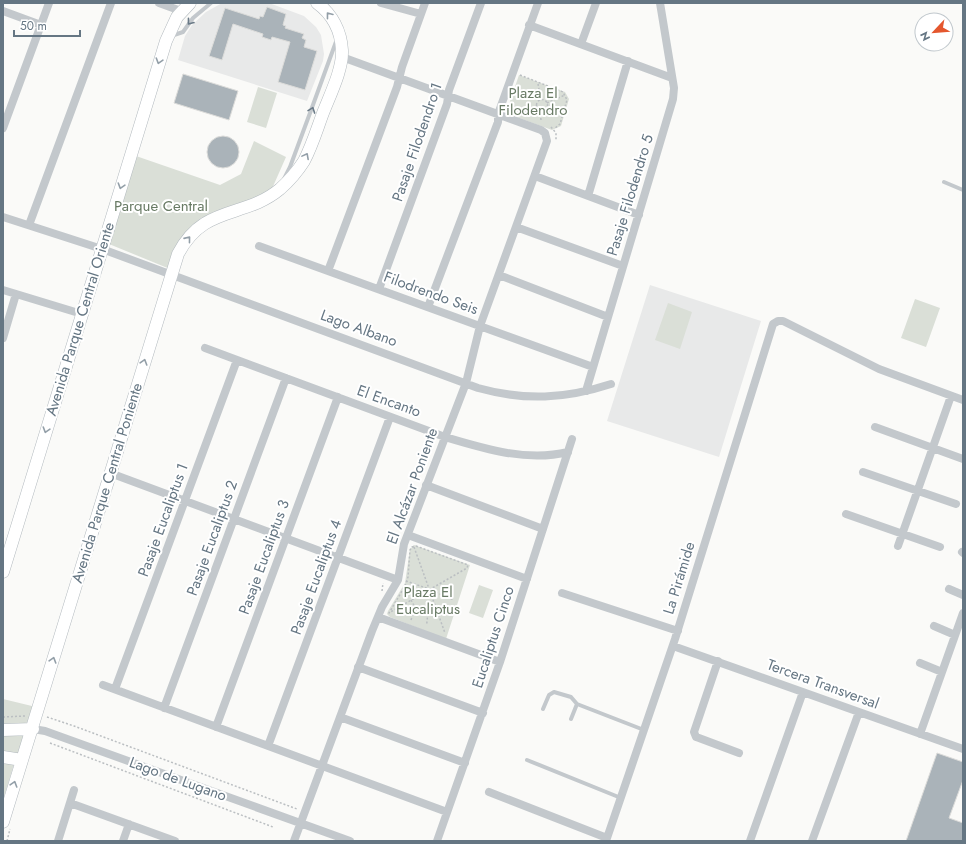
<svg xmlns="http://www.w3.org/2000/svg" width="966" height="844" viewBox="0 0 966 844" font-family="Jost,sans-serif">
  <rect width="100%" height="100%" fill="#fafaf8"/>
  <path fill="#e8e9e9" d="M222,3H269L304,16L316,27L321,35L324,54L323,61L307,101L178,60L185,36L192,25L206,12Z
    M650,285L761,321L719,457L607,421Z"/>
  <path fill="#dadfd7" d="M519,75L565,92L569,99L561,126L552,130L511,115L507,113V110Z
    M258,87L277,93L266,128L247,122Z
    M254,141L286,157L271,191L253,200L201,218L178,247L170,269L109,244L136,156L220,185L241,174Z
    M915,299L940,308L926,347L901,338Z
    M668,303L692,312L680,349L655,340Z
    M414,545L470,565L446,639L390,617L387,614L388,611L405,583L410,549Z
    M479,585L493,590L483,618L469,613Z
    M3,699L36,707L32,722L3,726Z
    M3,734H21L25,737L21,758L3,755Z
    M3,762L14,764L3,800Z"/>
  <path fill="#aab3b9" stroke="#dcdcda" d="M267,7L286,14L283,25L286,26L285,28L304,34L302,38L306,40L304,47L317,51L305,90L278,82L290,42L272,37L271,40L262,37L263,34L233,24L222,60L209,56L225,8L259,19L260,16L263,17Z
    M183,74L238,91L229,120L174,103Z
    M207 152a16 16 0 1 1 32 0a16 16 0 1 1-32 0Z
    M937,753L963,762V780L949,818L963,823V841H906Z"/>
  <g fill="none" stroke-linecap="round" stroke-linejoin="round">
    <g stroke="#b3babf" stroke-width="13">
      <path id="secondary" d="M3,572L166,41L177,17L190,3
        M3,730L33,729
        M3,757L22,760
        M3,822L178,254C204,204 244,219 280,189C289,181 297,172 304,161C312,146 317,129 323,113C330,95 343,69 342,50C341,31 332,14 317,3"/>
    </g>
    <path stroke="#bbbfc2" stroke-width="1.5" stroke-dasharray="2 2" stroke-linecap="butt" d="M520,75L563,92L567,100L560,124L554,129
      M538,84L541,100
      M536.5 105a5.5 5.5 0 1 1 11 0a5.5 5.5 0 1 1-11 0Z
      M547,103L565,95
      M540,110L541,120
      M520,113L537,108
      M551,127L556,133V141
      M416,546L468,565L467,568L389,613L405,586L408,577L410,550L412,547Z
      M414,547L445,633
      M406,581L429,589L454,600
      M382,591L383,583
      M411,600L416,609
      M426,614L437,610
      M411,620C413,614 414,610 420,608C427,613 429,618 426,625
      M3,717L25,716
      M47,717L74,726L297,809
      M50,743L273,827
      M7,841L10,829"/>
    <path stroke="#c3c8cc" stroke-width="4" d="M171,36L183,32L193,18L211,3
      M284,179L290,167L310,113L337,39
      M944,182L963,190
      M543,709L549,695L554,692L571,697L577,704L644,730
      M571,719L577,704
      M527,760L621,798"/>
    <path stroke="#c3c8cc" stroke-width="8" d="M159,3L181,11
      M381,3L421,14
      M3,11L41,25
      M529,25L672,78
      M581,44L596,3
      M3,128L49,3
      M535,176L639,215
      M588,196L628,61
      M3,217L102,249L478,388C525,401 565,399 611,384
      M29,225L111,3
      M516,227L623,266
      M259,246L593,367
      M328,271L397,87L402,67L425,3
      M499,275L608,317
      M379,289L447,104L449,90L481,3
      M3,290L82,314
      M428,307L498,122V114L538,3
      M3,338L16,294
      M205,348L445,437C485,449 527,462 568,452
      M586,391L673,99L674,88L660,3
      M875,427L963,459
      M863,472L956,504
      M110,473L398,580
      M426,485L543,529
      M846,514L940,547
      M408,535L527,579
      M898,546L951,396
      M962,552L963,553
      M949,589L963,595
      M562,593L678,631
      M378,617L500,662
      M934,626L955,635
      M673,646L963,749
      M718,661L694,732L696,737L699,738L739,753
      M920,663L942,672
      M358,667L483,713
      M103,685L447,812
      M115,689L237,360
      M164,708L286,378
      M340,717L465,763
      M216,727L338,397
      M33,729L45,731L350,841
      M920,734L963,613
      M268,746L390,417
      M489,792L607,838
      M70,803L175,841
      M58,841L74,790
      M123,841L129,824
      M294,841L372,631L382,607L398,580L404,544L466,383L480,326L547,141L545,133L541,130L342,57
      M437,841L500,662L572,439
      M606,841L675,639L773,324L778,321H783L879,369L963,400
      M750,841L803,692
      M812,841L859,712"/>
    <use href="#secondary" stroke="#fff" stroke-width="12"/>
  </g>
  <defs><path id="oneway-chevron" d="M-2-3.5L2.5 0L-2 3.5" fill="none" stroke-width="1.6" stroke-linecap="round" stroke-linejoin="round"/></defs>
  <g stroke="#939fa8">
    <use href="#oneway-chevron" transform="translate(329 15) rotate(-128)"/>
    <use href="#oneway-chevron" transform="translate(159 61) rotate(107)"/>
    <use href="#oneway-chevron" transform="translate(306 156) rotate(-62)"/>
    <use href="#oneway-chevron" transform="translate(121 186) rotate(107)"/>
    <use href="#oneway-chevron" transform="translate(188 239) rotate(-51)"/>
    <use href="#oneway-chevron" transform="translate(144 362) rotate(-73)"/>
    <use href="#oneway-chevron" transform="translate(46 430) rotate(107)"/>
    <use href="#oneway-chevron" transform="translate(53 660) rotate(-73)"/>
    <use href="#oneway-chevron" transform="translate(14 784) rotate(-73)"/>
  </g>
  <g stroke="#6a7a87">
    <use href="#oneway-chevron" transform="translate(190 22) rotate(128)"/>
    <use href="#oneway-chevron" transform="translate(312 110) rotate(-70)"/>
  </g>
  <g text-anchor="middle" stroke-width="4" stroke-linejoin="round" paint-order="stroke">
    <g font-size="15" fill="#687a64" stroke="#fff">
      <text x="533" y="98">Plaza El<tspan x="533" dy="17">Filodendro</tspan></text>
      <text x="161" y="211">Parque Central</text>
      <text x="428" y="597">Plaza El<tspan x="428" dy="17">Eucaliptus</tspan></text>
    </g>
    <g font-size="15" fill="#657683" stroke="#fff">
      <text transform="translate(417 142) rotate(-71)" y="5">Pasaje Filodendro 1</text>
      <text transform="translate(630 195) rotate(-73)" y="5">Pasaje Filodendro 5</text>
      <text transform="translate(431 293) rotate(20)" y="5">Filodrendo Seis</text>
      <text transform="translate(80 319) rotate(-73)" y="5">Avenida Parque Central Oriente</text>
      <text transform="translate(359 328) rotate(20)" y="5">Lago Albano</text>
      <text transform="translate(389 401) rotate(20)" y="5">El Encanto</text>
      <text transform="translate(107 483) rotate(-73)" y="5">Avenida Parque Central Poniente</text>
      <text transform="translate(412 486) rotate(-70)" y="5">El Alcázar Poniente</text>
      <text transform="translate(163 520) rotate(-70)" y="5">Pasaje Eucaliptus 1</text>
      <text transform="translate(212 538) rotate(-70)" y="5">Pasaje Eucaliptus 2</text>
      <text transform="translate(264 557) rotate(-70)" y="5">Pasaje Eucaliptus 3</text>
      <text transform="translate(316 577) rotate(-70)" y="5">Pasaje Eucaliptus 4</text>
      <text transform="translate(679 578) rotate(-73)" y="5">La Pirámide</text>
      <text transform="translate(493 637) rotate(-72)" y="5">Eucaliptus Cinco</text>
      <text transform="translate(823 684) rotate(20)" y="5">Tercera Transversal</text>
      <text transform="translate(178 779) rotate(20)" y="5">Lago de Lugano</text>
    </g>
  </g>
  <rect width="966" height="844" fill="none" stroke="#657683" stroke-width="8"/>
  <g transform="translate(934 32) rotate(244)"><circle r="19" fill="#ffffff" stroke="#c1c8cd"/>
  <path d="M0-3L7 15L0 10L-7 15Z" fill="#e4572e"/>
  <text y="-6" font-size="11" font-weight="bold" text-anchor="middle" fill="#657683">N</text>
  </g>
  <path d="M14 30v6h66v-6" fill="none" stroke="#657683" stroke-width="2"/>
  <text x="20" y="30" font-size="12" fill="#657683" stroke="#ffffff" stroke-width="3" paint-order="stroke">50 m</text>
</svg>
